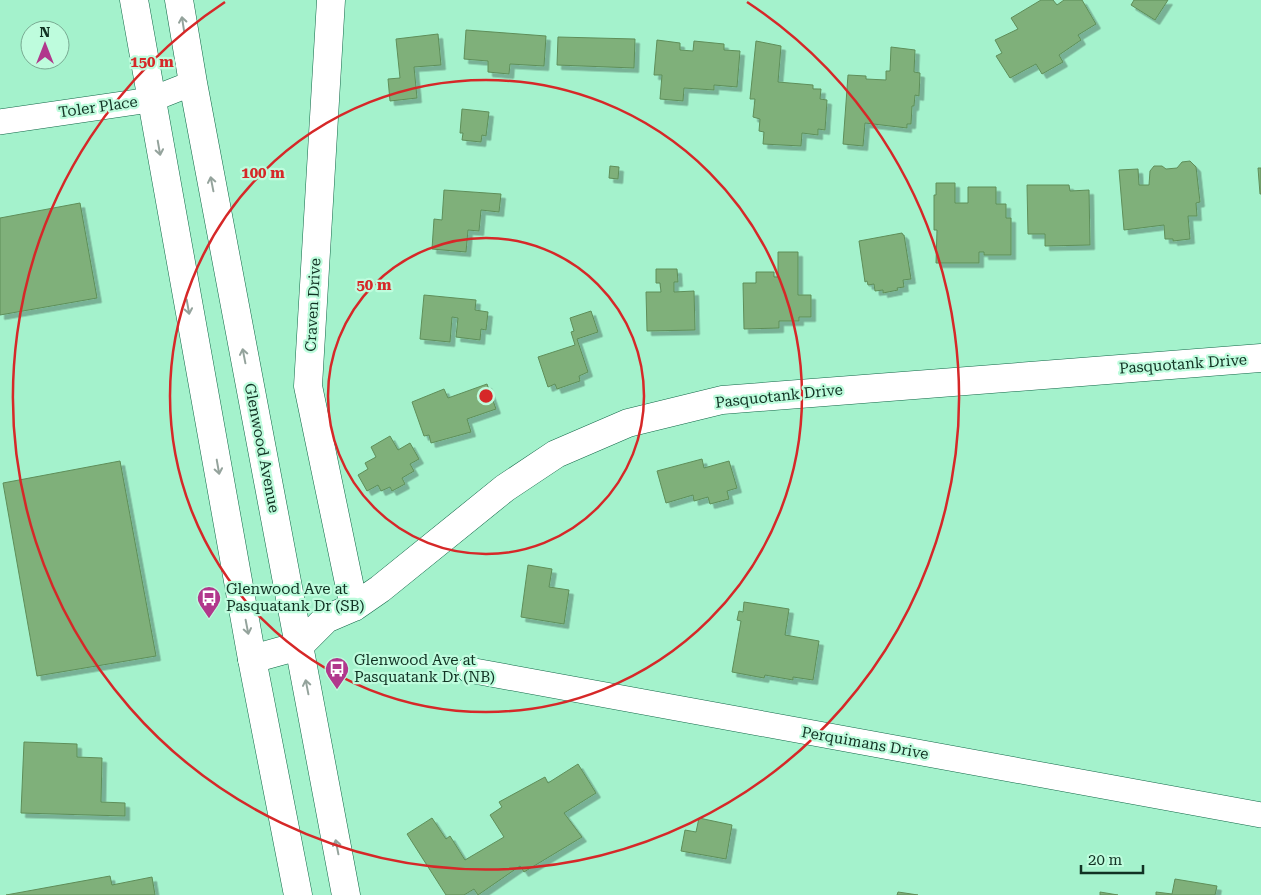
<svg xmlns="http://www.w3.org/2000/svg" width="1261" height="895" viewBox="0 0 1261 895" font-family="'Roboto Serif',serif">
  <defs>
    <filter id="shadow"><feDropShadow dx="4.5" dy="4.5" stdDeviation="0" flood-color="#0004"/></filter>
  </defs>
  <rect width="100%" height="100%" fill="#a4f2cc"/>
  <path fill="#7fb07a" stroke="#5e8e59" filter="url(#shadow)" d="M1041,0H1053L1057,5L1064,0H1082L1096,24L1078,35L1081,40L1059,55L1063,62L1042,74L1036,64L1010,78L996,56L1002,53L995,40L1018,29L1011,18Z
    M1134,0H1168L1155,20L1131,5Z
    M466,30L546,36L544,66L510,64L509,74L488,72V61L464,59Z
    M438,34L441,65L414,67L417,98L390,101L388,79L400,78L396,39Z
    M558,37L635,39L634,68L557,65Z
    M657,40L680,43V50L693,51L694,41L724,44V50L740,51L737,87L714,85V90L684,88L683,101L660,99L662,75H654Z
    M756,41L781,46L778,82L813,85V89H821L820,99L827,100L825,130L818,129V135L802,133L801,146L763,144L764,132L759,131L760,119L753,117L755,99H750Z
    M891,47L915,50L914,72L920,73L919,96L915,95L914,106H912L911,124H907V128L865,123L863,146L843,144L848,75L866,76V79L886,80V71H890Z
    M462,109L489,112L486,136L482,135L481,142L462,140L463,133H460Z
    M1190,161L1196,167L1200,202L1196,203L1197,216H1188L1190,239L1173,241V239H1165L1164,225L1124,230L1119,170L1138,169L1139,185H1149L1150,171L1154,166H1162L1166,169L1177,168L1182,162Z
    M610,166L619,167L618,179L609,178Z
    M1258,168H1261V194H1260Z
    M936,183H955V203H968V187H996V204H1006V218H1011V255H984V252H979V263H936L937,230H934V195H936Z
    M1027,185H1069L1070,191L1089,190L1090,245L1045,246V234H1028Z
    M444,190L501,194L499,212L481,210L479,231L468,230L466,252L432,249L434,219L442,220Z
    M80,203L97,298L0,315V218Z
    M902,233L903,235H904L911,279L903,280L904,287L897,288L898,290L883,293V290L875,291L874,284L868,285L867,281L865,282L859,241Z
    M778,252H798V295H811V317H799V321H779V328L744,329L743,283H756V272H774V277H778Z
    M656,269H677L678,282H674V292L694,291L695,330L647,331L646,292H661L660,283H656Z
    M424,295L476,300L475,310L488,312L486,330L481,329L480,340L456,337L458,318L452,317L450,342L420,339Z
    M591,311L598,332L577,339L588,372L579,376L580,381L557,389L555,384L548,387L538,357L575,345L571,332L574,331L570,318Z
    M487,384L496,409L467,419L471,432L431,443L429,435L424,436L412,402L444,389L448,398Z
    M390,436L398,450L410,443L419,459L410,464L414,471L402,478L405,484L392,491L390,487L381,491L378,485L367,491L358,475L368,469L365,463L376,457L371,447Z
    M702,459L704,468L729,461L737,488L727,491L729,499L710,504L708,497L694,501L693,495L666,503L657,471Z
    M120,461L156,656L37,676L3,483Z
    M528,565L552,569L549,587L569,590L564,624L521,617Z
    M744,602L789,609L785,635L819,641L813,680L793,677V680L765,675L764,678L732,672L741,621L737,620L739,611L743,612Z
    M24,742L77,744V757L102,758L101,802L125,803V816L21,813Z
    M578,764L596,793L564,813L582,837L524,872L520,866L478,895L474,889L464,895H446L407,834L432,818L446,839L450,836L465,860L504,837L490,815L502,807L499,802L545,777L548,783Z
    M699,818L732,825L726,859L681,851L685,830L696,832Z
    M110,876L112,885L152,877L155,895H6Z
    M1175,879L1217,886L1215,895H1156V892L1172,894Z
    M898,892L918,895H897Z
    M1100,892L1118,895H1100Z"/>
  <g fill="none" stroke-linecap="round" stroke-linejoin="round">
    <g stroke="#116747" stroke-width="26">
      <path id="minor" d="M0,122L150,100L193,83
        M469,670L1261,815"/>
    </g>
    <g stroke="#116747" stroke-width="29">
      <path id="tertiary" d="M331,0L308,386L354,607
        M252,659L299,646L326,619L354,607L380,589L505,488L556,454L628,423L722,400L1261,358"/>
    </g>
    <g stroke="#116747" stroke-width="29">
      <path id="primary" d="M134,0L252,659L298,895
        M179,0L193,83L346,895"/>
    </g>
    <use href="#minor" stroke="#fff" stroke-width="25"/>
    <use href="#tertiary" stroke="#fff" stroke-width="28"/>
    <use href="#primary" stroke="#fff" stroke-width="28"/>
  </g>
  <defs><path id="oneway-shaft" d="M-6 0H5M1.5-3L5.5 0L1.5 3" fill="none" stroke-width="1.6" stroke-linecap="round" stroke-linejoin="round" transform="scale(1.25)"/></defs>
  <g stroke="#94a39c">
    <use href="#oneway-shaft" transform="translate(183 24) rotate(-99)"/>
    <use href="#oneway-shaft" transform="translate(159 148) rotate(80)"/>
    <use href="#oneway-shaft" transform="translate(212 184) rotate(-101)"/>
    <use href="#oneway-shaft" transform="translate(188 307) rotate(80)"/>
    <use href="#oneway-shaft" transform="translate(244 356) rotate(-101)"/>
    <use href="#oneway-shaft" transform="translate(218 467) rotate(80)"/>
    <use href="#oneway-shaft" transform="translate(247 627) rotate(79)"/>
    <use href="#oneway-shaft" transform="translate(307 687) rotate(-101)"/>
    <use href="#oneway-shaft" transform="translate(337 847) rotate(-101)"/>
  </g>
  <g fill="none" stroke="#d62828" stroke-width="2.5">
    <circle cx="486" cy="396" r="158"/>
    <circle cx="486" cy="396" r="316"/>
    <path d="M747 2A473 473 0 1 1 225 2"/>
  </g>
  <defs>
    <g id="bus-pin" transform="scale(1.25)"><path d="M0 17L-7.5 6A9.5 9.5 0 1 1 7.5 6Z" fill="#b1388c" stroke="#befcdd"/><path d="M-5-6H5V4H4V6H2V4H-2V6H-4V4H-5ZM-3.5-4V0h7V-4ZM-3.5 1.2v1.5H-2V1.2ZM2 1.2v1.5H3.5V1.2Z" fill="#fff"/></g>
  </defs>
  <g fill-rule="evenodd">
    <use href="#bus-pin" x="209" y="598"/>
    <use href="#bus-pin" x="337" y="669"/>
  </g>
  <g text-anchor="middle" stroke-width="4.5" stroke-linejoin="round" paint-order="stroke">
    <g font-size="15" fill="#113223" stroke="#befcdd">
      <text transform="translate(98 107) rotate(-8)" y="5">Toler Place</text>
      <text transform="translate(313 305) rotate(-87)" y="5">Craven Drive</text>
      <text transform="translate(1183 364) rotate(-4)" y="5">Pasquotank Drive</text>
      <text transform="translate(779 396) rotate(-6)" y="5">Pasquotank Drive</text>
      <text transform="translate(262 448) rotate(79)" y="5">Glenwood Avenue</text>
      <text transform="translate(865 743) rotate(10)" y="5">Perquimans Drive</text>
    </g>
    <g font-size="15" fill="#113223" stroke="#befcdd" text-anchor="start">
      <text x="226" y="594">Glenwood Ave at<tspan x="226" dy="17">Pasquatank Dr (SB)</tspan></text>
      <text x="354" y="665">Glenwood Ave at<tspan x="354" dy="17">Pasquatank Dr (NB)</tspan></text>
    </g>
  </g>
  <circle cx="486" cy="396" r="8" fill="#d62828" stroke="#befcdd" stroke-width="2.5"/>
  <g font-size="15" text-anchor="middle" font-weight="bold" fill="#d62828" stroke="#befcdd" stroke-width="4.5" stroke-linejoin="round" paint-order="stroke">
    <text x="152" y="67">150 m</text>
    <text x="263" y="178">100 m</text>
    <text x="374" y="290">50 m</text>
  </g>
  <g transform="translate(45 45)"><circle r="24" fill="#befcdd" stroke="#79ab93"/>
  <path d="M0-4L9 19L0 12L-9 19Z" fill="#b1388c"/>
  <text y="-8" font-size="14" font-weight="bold" text-anchor="middle" fill="#113223">N</text>
  </g>
  <path d="M1081 865v8h62v-8" fill="none" stroke="#113223" stroke-width="2.5"/>
  <text x="1088" y="865" font-size="15" fill="#113223" stroke="#befcdd" stroke-width="4" paint-order="stroke">20 m</text>
</svg>
